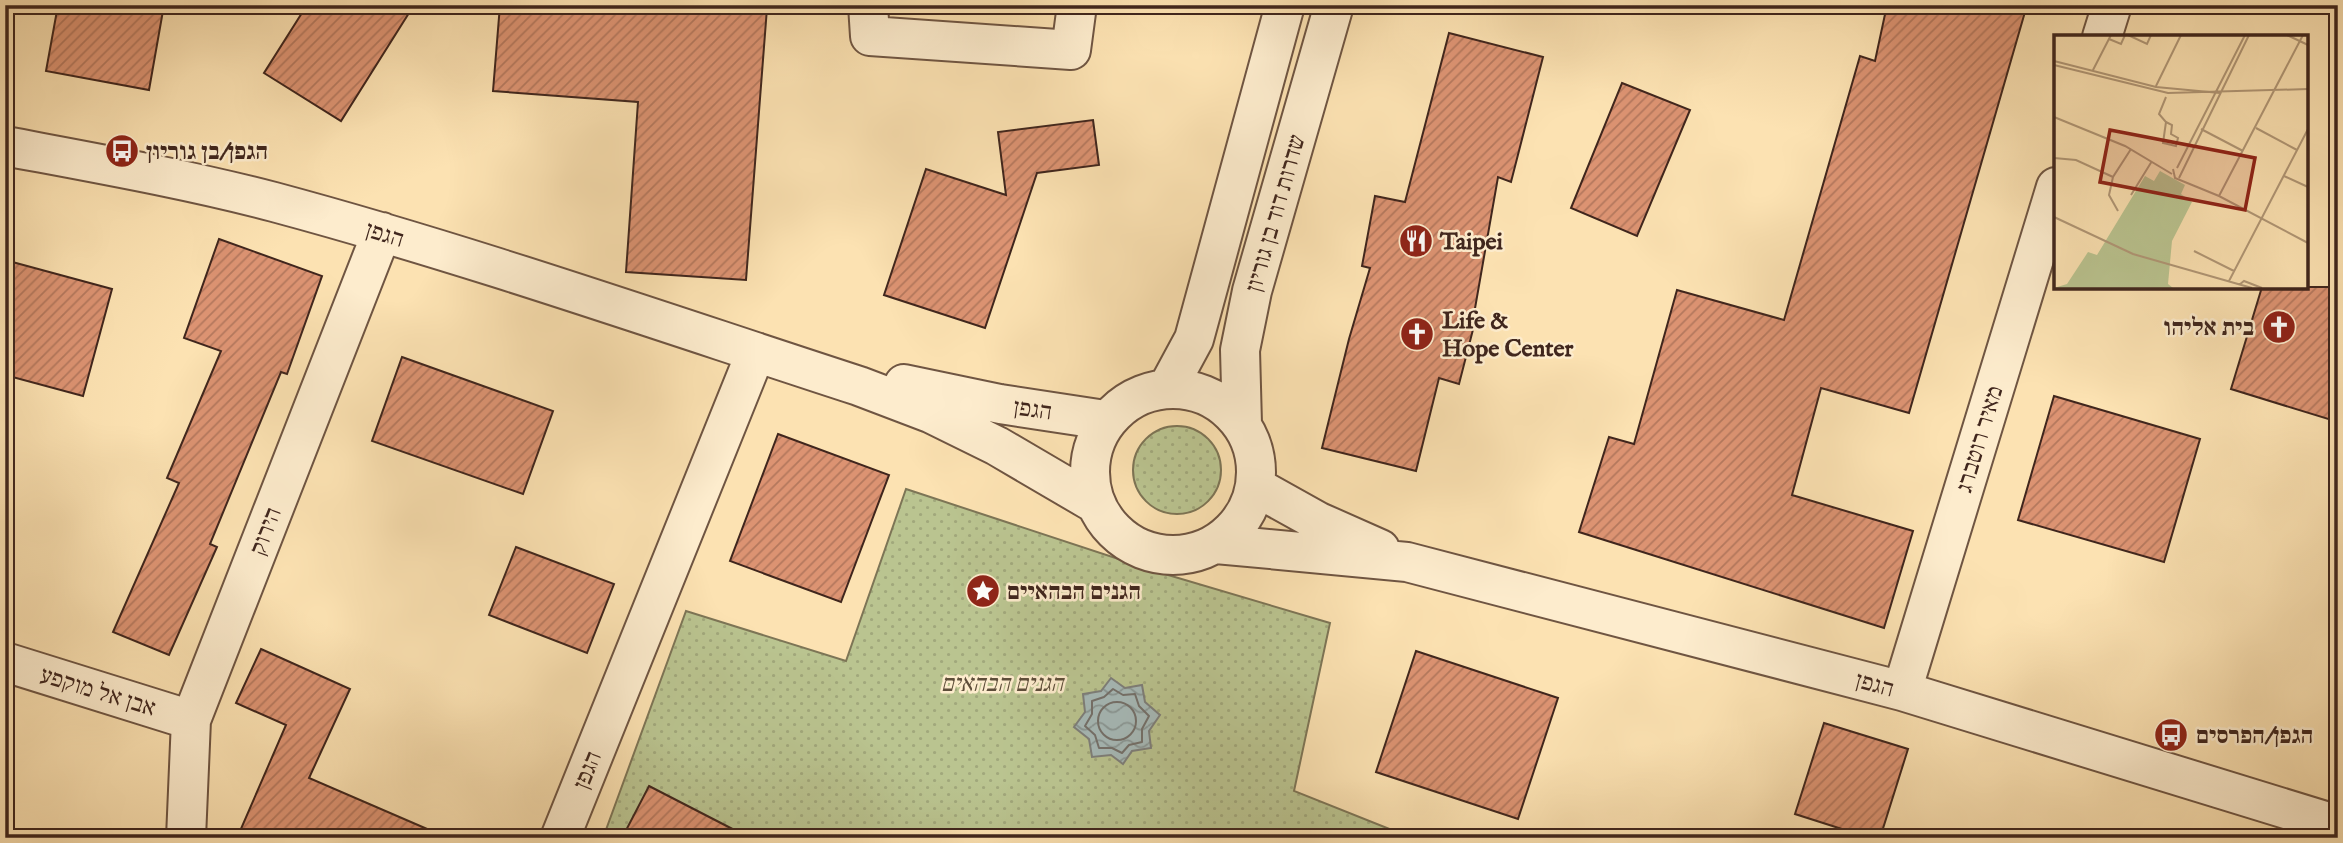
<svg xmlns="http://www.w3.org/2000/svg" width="2343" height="843" viewBox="0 0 2343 843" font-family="'IM FELL English','Frank Ruhl Libre',serif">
  <defs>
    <pattern id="grass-dots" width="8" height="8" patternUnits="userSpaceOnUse" patternTransform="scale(1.75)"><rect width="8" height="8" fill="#bac490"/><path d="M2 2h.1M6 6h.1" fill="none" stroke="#a1a87c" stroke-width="1.8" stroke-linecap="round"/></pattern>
    <pattern id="water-waves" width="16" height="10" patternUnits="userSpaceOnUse" patternTransform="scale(1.75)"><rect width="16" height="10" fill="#a6bab9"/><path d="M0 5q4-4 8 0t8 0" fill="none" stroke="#899796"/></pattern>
    <pattern id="building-hatch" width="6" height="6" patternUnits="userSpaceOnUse" patternTransform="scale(1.75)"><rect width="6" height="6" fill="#dc9372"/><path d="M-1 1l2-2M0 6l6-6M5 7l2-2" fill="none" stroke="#b4785d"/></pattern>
  </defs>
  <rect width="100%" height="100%" fill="#fce2b2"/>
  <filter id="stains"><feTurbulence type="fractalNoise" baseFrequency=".00286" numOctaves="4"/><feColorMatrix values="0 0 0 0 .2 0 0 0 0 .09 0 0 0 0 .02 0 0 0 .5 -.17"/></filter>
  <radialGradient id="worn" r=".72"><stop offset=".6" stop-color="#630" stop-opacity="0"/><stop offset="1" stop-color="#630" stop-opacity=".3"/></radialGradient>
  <path fill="url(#grass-dots)" stroke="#7d7556" stroke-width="2" d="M1133 470a44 44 0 1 1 88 0a44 44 0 1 1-88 0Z
    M906,489L1158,572L1330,623L1294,791L1412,838H603L686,611L846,661Z"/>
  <path fill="url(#water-waves)" stroke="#7d7f7b" stroke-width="2" d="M1111,678L1125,688L1142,685L1145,702L1160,715L1149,731L1151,748L1132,751L1123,764L1111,755L1092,757L1089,739L1074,727L1085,712L1083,694L1101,691Z"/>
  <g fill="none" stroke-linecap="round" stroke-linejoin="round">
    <path stroke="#73706b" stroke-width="2" d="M1113,689L1123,695L1135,694L1139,706L1149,716L1142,729V742L1129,745L1122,753L1112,748H1099L1095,735L1085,726L1092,714V701L1104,697Z
      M1098 721a19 19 0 1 1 38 0a19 19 0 1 1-38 0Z"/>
  </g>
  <path fill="url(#building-hatch)" stroke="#40261d" stroke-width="2" d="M58,5H164L149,90L46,71Z
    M307,5H414L341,121L264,73Z
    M500,5H734L767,8L746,280L626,272L638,102L493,91Z
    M1887,5H2027L1909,413L1821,388L1792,495L1913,531L1884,628L1579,532L1609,437L1634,444L1677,290L1784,320L1860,56L1875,61Z
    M1449,33L1543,57L1511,182L1498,177L1474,314H1477L1459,384L1439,378L1416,471L1322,448L1349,339L1370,268L1362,266L1375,196L1405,202Z
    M1622,83L1690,110L1637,236L1571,208Z
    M1093,120L1099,165L1037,173L985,328L884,295L926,169L1006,195L998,132Z
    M219,239L322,276L287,374L281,372L210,544L217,547L169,655L113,632L179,483L167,478L221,351L184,338Z
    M5,260L112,289L83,396L5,375Z
    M2262,287H2338V422L2231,389Z
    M402,357L553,411L523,494L372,441Z
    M2054,396L2200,439L2164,562L2018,520Z
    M778,434L889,475L841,602L730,561Z
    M516,547L614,584L587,653L489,615Z
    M261,649L350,689L309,778L448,838H237L286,725L236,703Z
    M1416,651L1558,698L1518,819L1376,772Z
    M1824,723L1908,749L1880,838H1870L1795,814Z
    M649,786L750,838H622Z"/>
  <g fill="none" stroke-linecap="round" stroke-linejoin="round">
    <g stroke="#6f5542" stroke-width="42">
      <path id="minor" d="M868,5L870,36L1071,50L1077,5
        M2102,37L2112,5
        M5,146C95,163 186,179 274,202C471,255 665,323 859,386L930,413L997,446L1096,504
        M904,384L1000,404L1105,420
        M1167,389L1194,339L1285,5
        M1090 472a83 83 0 1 1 166 0a83 83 0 1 1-166 0Z
        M1242,424L1240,350L1252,291L1334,5
        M1256,487L1319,522L1380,549
        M1216,544L1407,562L1902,691L2338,825
        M5,662L191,720
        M1902,691L2056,187
        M186,838L191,720L382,232
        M560,838L756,352"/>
    </g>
    <use href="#minor" stroke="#fdeccd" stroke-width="38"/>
  </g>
  <defs>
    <g id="bus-disc" transform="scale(1.75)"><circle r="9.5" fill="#8f2418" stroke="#fdeccd"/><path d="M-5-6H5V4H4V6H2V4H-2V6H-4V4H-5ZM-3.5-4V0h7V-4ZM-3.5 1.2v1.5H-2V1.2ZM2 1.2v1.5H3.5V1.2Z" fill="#fff"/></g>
    <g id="restaurant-disc" transform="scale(1.75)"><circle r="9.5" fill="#8f2418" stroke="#fdeccd"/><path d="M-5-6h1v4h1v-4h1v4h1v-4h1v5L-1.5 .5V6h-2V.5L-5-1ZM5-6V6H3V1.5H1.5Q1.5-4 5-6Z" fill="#fff"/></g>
    <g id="church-disc" transform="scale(1.75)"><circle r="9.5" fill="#8f2418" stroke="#fdeccd"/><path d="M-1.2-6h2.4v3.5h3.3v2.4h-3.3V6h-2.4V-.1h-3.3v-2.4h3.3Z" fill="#fff"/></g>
    <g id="sight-disc" transform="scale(1.75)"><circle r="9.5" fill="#8f2418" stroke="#fdeccd"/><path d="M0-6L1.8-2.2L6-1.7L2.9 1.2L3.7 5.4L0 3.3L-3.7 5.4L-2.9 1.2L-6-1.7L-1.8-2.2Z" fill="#fff"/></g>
  </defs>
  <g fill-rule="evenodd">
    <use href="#bus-disc" x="122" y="151"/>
    <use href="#restaurant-disc" x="1416" y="241"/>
    <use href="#church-disc" x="2279" y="327"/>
    <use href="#church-disc" x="1417" y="334"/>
    <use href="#sight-disc" x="983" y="591"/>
    <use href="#bus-disc" x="2171" y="735"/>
  </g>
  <g text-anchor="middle" stroke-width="5" stroke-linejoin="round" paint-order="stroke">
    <g font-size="24" font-weight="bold" fill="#40261d" stroke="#fdeccd" text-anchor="start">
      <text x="146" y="159">הגפן/בן גוריון</text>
      <text x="1440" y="249">Taipei</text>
      <text x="1442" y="328">Life &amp;<tspan x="1442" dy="28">Hope Center</tspan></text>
      <text x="2254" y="335" text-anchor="end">בית אליהו</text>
      <text x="1007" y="599">הגנים הבהאיים</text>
      <text x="2196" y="743">הגפן/הפרסים</text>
    </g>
    <g font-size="24" fill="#40261d" stroke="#fdeccd">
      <text transform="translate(1275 213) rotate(-74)" y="8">שדרות דוד בן גוריון</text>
      <text transform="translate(385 234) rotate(17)" y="8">הגפן</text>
      <text transform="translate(1033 409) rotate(8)" y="8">הגפן</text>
      <text transform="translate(1979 439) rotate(-73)" y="8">מאיר רוטברג</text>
      <text transform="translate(265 531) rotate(-69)" y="8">הירוק</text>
      <text transform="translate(1875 684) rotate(15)" y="8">הגפן</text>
      <text transform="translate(98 691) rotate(17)" y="8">אבן אל מוקפע</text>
      <text transform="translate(587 770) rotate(-68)" y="8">הגפן</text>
    </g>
    <g font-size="24" font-style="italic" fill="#5e4e3a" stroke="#fdeccd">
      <text x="1002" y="691">הגנים הבהאים</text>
    </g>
  </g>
  <g transform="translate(2054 35)">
    <rect width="254" height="254" fill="#fce2b2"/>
    <path d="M106,136L131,150L127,159L138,167L118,206L114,249L119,253H0L13,249L34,217L43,220L91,141L100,146Z" fill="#bac490"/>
    <path fill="none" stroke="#b19776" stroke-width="2" d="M74,0L93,9L97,0M233,0L254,10M55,4L67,9L71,0M0,26L102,52L166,58M0,30L114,58L254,54M39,35L57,0M102,51L127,0M112,62L105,79L112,87L109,108L122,111L124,103L117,99L118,90L112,87M0,82L71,111L118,139M202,93L243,115M147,94L189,116M0,123L22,125L59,142M123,133L191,0M119,134L121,143L165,161L254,208M230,141L254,152M125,143L195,0M77,160L98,126M165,161L249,0M64,176L55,160L59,142L77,114M0,182L79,219L198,253M140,216L180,236M175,246L254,94M185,250L190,246L208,253"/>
    <path fill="#8f2418" fill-opacity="0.15" stroke="#8f2418" stroke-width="3.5" d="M56,95L201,123L191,175L46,147Z"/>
    <rect width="254" height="254" fill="none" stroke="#40261d" stroke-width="3.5"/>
  </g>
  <rect width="2343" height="843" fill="none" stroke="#fce2b2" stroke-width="28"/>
  <rect x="7" y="7" width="2329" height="829" fill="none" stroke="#40261d" stroke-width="3.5"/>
  <rect x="14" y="14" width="2315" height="815" fill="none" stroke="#40261d" stroke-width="2"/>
  <rect width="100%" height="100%" filter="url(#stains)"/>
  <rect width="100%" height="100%" fill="url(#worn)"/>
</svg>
